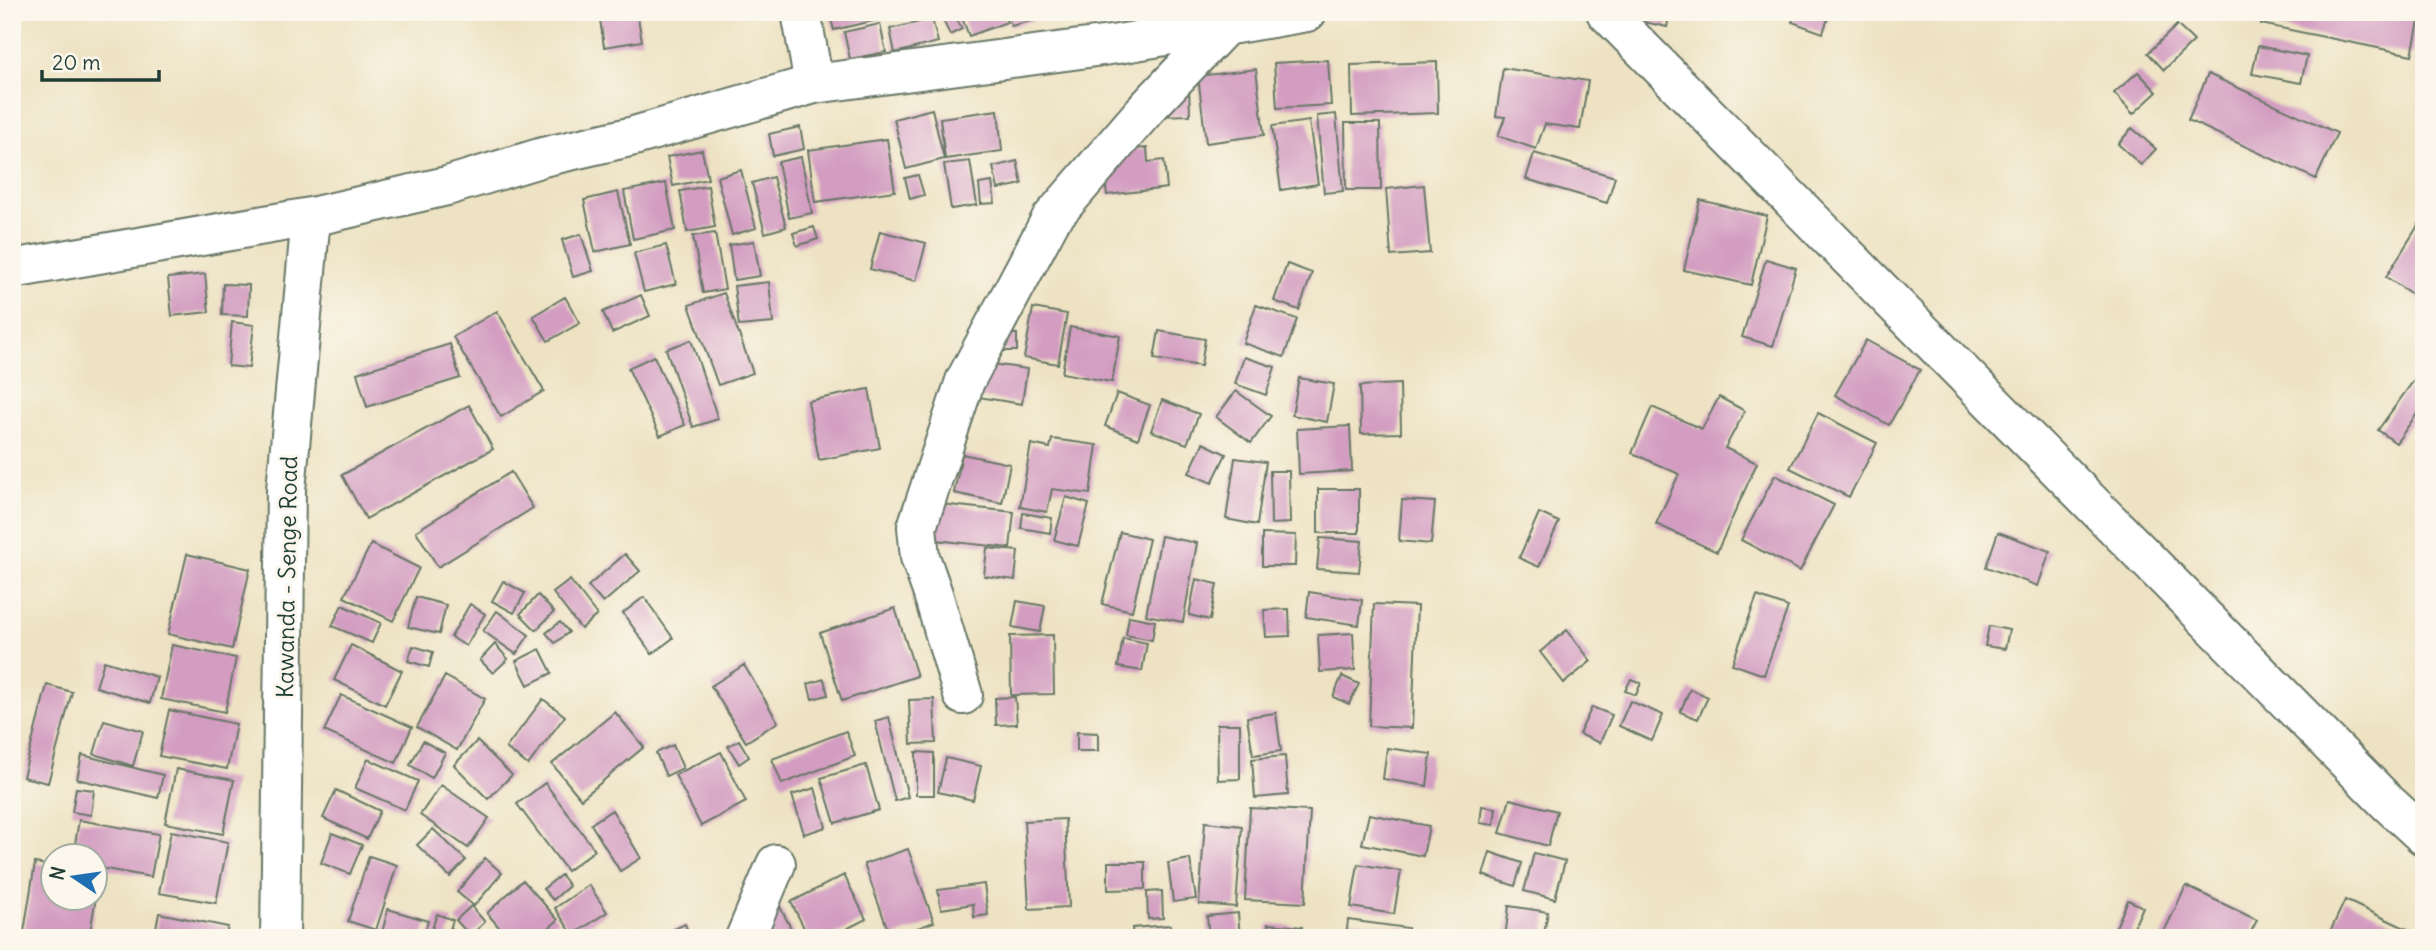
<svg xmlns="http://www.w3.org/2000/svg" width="2436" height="950" viewBox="0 0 2436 950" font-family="Delius,sans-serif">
  <rect width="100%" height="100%" fill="#fbf7ec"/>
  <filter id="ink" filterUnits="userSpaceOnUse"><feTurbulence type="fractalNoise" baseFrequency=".0143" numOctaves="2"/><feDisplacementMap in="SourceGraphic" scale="14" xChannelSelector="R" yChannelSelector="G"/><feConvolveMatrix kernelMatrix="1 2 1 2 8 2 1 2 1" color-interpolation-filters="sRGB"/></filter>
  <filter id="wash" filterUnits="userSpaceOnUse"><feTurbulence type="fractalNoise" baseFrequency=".00686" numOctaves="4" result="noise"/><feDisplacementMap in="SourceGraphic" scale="28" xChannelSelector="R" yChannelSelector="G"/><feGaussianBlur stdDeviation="1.57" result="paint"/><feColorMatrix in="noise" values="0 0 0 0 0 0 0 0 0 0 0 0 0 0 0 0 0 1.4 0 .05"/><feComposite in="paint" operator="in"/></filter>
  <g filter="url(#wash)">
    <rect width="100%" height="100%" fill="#ede2c2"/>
    <g id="blocks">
      <path fill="#d39dc1" d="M599,12H637L642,41L604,47Z
        M829,12H883L885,18L834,30Z
        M944,12H953L962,29L950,35L940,14Z
        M960,12H1003L1007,22L969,36Z
        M1007,12H1040L1042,18L1011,26Z
        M1637,12H1670L1667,27L1635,20Z
        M1796,12H1830L1823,33L1792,22Z
        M2263,12H2421L2412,55L2261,24Z
        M932,19L938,42L895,53L890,29Z
        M880,24L886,52L850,59L844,32Z
        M2177,25L2194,41L2164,70L2148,53Z
        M2258,46L2307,56L2301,83L2252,74Z
        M1328,60L1331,105L1277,108L1274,63Z
        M1437,62L1438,113L1352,116L1351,65Z
        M1503,68L1588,81L1580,129L1545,124L1536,149L1498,136L1505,117L1496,116Z
        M1256,69L1264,135L1206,143L1198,76Z
        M2138,72L2157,92L2133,114L2114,93Z
        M2208,74L2337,133L2316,179L2188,120Z
        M1189,86L1190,115L1159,116Z
        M932,109L944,159L906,169L894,119Z
        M998,110L1002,151L945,159L940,118Z
        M1336,114L1343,191L1324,193L1317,116Z
        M1309,121L1318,184L1281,190L1272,126Z
        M1345,123H1380L1381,190H1346Z
        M800,127L804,149L773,156L769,134Z
        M2132,128L2156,149L2141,165L2118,144Z
        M887,139L895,191L815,202L808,150Z
        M1147,148L1148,162L1164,160L1167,188L1107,195L1103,167L1121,150Z
        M702,150L708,179L673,186L667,157Z
        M1534,153L1615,177L1607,203L1526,179Z
        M801,157L812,213L789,218L778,162Z
        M970,161L977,205L951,209L944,164Z
        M1017,161L1022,184L998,189L993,167Z
        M741,170L756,228L732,235L717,177Z
        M918,175L924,195L910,199L905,178Z
        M773,177L786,227L765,233L752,183Z
        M992,182L995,203L981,204L979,184Z
        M666,183L675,230L633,239L624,191Z
        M1424,185L1430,253L1391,256L1386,189Z
        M708,186L715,227L687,232L680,191Z
        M618,192L630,244L595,252L584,200Z
        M1700,200L1767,216L1751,285L1684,270Z
        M2424,216V296L2421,300L2386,277Z
        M814,227L818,239L797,246L793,233Z
        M880,231L926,243L916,281L870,269Z
        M715,233L725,289L703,293L693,236Z
        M581,234L593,271L573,277L562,240Z
        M754,241L760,276L734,280L729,245Z
        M666,245L676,284L644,292L634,253Z
        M1766,259L1796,268L1773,346L1742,337Z
        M1287,264L1312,273L1299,310L1274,301Z
        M205,274L209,312L172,316L168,278Z
        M769,282L773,323L739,326L734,286Z
        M223,284L249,285L248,316L222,315Z
        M724,293L753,373L718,385L689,305Z
        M641,295L650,316L612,333L603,312Z
        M565,297L580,323L548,341L533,316Z
        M1256,305L1297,319L1284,357L1243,343Z
        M1033,308L1067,314L1058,364L1024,358Z
        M497,311L544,391L501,417L453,337Z
        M232,322L254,325L249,368L228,366Z
        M1070,327L1120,336L1112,382L1062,373Z
        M1159,331L1205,339L1201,366L1154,359Z
        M995,334H1017V351H996Z
        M691,340L718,419L693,427L666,349Z
        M1866,340L1920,370L1889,425L1835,395Z
        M450,344L460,378L367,407L357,373Z
        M654,356L685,425L660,436L628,368Z
        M1244,357L1275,367L1266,395L1235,384Z
        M977,362L1027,369L1022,404L972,396Z
        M2417,376L2424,381V404L2396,443L2378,430Z
        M1299,378L1334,384L1327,422L1292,415Z
        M1400,384L1401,433L1361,434L1360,386Z
        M869,389L880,448L819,460L808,401Z
        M1236,391L1271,416L1251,443L1216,417Z
        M1117,393L1150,405L1138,439L1105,426Z
        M1719,397L1745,411L1725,448L1757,463L1717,552L1656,524L1679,474L1632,453L1652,407L1702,429Z
        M1162,400L1199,414L1187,444L1151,431Z
        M469,405L493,449L366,519L342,475Z
        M1818,413L1877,443L1849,497L1790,468Z
        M1350,426L1352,471L1299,474L1297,429Z
        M1052,439L1097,445L1090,494L1052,489L1047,512L1020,507L1031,444L1050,448Z
        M1203,443L1226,454L1212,483L1189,473Z
        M962,454L1010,464L1002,503L954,493Z
        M1235,458L1266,462L1257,525L1226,519Z
        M1270,471H1289L1290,523L1271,524Z
        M511,472L533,508L438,567L416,531Z
        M1775,475L1834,505L1800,571L1741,540Z
        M1318,489H1359V533H1318Z
        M1066,497L1089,504L1078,546L1054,540Z
        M1402,500L1435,502L1431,544L1399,541Z
        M940,504L1014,512L1010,548L936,540Z
        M1023,513L1052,518L1050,533L1021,528Z
        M1539,513L1559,522L1539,567L1519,558Z
        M1120,532L1149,539L1132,611L1102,604Z
        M1998,532L2050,551L2038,586L1986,567Z
        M1262,534L1296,535L1295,566H1262Z
        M1161,536L1197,543L1183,622L1146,615Z
        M1320,538L1362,541L1359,572L1317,569Z
        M371,544L419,568L393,621L344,597Z
        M987,548L1018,551L1015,580L984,576Z
        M187,554L250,569L232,649L168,634Z
        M625,554L640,571L603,603L588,586Z
        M1196,579L1217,584L1210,620L1189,615Z
        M570,580L597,615L581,629L553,593Z
        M503,581L525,593L514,613L492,601Z
        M1309,592L1362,600L1359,625L1306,617Z
        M538,595L554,612L536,630L520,614Z
        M1757,596L1788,607L1764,675L1732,664Z
        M416,597L446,605L439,634L408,627Z
        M644,597L673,638L652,654L623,613Z
        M1017,601L1045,606L1040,632L1012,627Z
        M470,604L485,614L466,646L451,637Z
        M1374,604L1417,606L1412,728L1369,726Z
        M342,605L381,623L372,643L332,626Z
        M895,608L917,676L842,701L820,633Z
        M1289,609L1290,636L1266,637L1264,610Z
        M497,611L529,635L516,654L483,631Z
        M1129,616L1155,621L1152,640L1126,635Z
        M560,622L569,632L555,643L546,633Z
        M1989,626L2009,630L2005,649L1985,646Z
        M1567,630L1591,661L1564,683L1540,652Z
        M1353,633L1355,670L1320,672L1318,635Z
        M1053,635L1054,694L1011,695L1010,636Z
        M1123,638L1147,643L1142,671L1118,667Z
        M495,644L508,659L493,673L480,660Z
        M172,645L236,658L225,712L161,699Z
        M351,645L402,671L385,705L334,680Z
        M413,646L433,652L429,667L408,661Z
        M540,649L552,673L528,685L516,661Z
        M104,661L157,677L150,703L96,687Z
        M744,665L778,722L746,742L711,686Z
        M445,676L485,699L457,750L417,727Z
        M1342,676L1359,684L1349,704L1333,697Z
        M824,679L828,695L812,699L808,684Z
        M1631,679L1641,683L1636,695L1625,691Z
        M47,685L72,692L48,783L23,777Z
        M1690,689L1708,697L1698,719L1680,712Z
        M341,695L412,727L396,763L324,731Z
        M1015,697L1017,724L996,725L995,698Z
        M543,699L565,716L528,765L506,748Z
        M934,699L936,743L911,744L909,700Z
        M1630,701L1663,715L1652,741L1619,726Z
        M1592,707L1612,715L1600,743L1579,734Z
        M169,710L236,724L227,769L159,756Z
        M615,712L644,747L581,799L552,764Z
        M1276,713L1281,751L1253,755L1247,717Z
        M889,717L908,797L895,801L875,721Z
        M104,720L143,731L133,766L94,754Z
        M1217,724H1240V779L1218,780Z
        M846,731L855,756L782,784L772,759Z
        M1077,732L1098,733V751H1077Z
        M739,740L749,757L739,764L728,746Z
        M423,741L445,753L432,778L410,765Z
        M477,741L512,775L488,799L454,765Z
        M673,745L683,768L666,776L656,753Z
        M1387,748L1431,754L1427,786L1383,779Z
        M721,752L746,802L701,826L675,775Z
        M916,752L934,753V795H916Z
        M82,755L163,775L158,798L77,779Z
        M1285,756L1288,795L1255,798L1252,759Z
        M946,758L981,766L973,800L938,792Z
        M368,759L418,781L405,810L355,788Z
        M866,765L879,810L835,823L821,778Z
        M176,769L234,780L223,834L165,823Z
        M545,783L595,850L567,871L517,804Z
        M441,785L489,818L468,848L420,815Z
        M76,788L94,790L91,815L72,812Z
        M815,788L826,827L804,834L792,795Z
        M336,790L380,811L367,839L323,818Z
        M1510,799L1557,811L1548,846L1500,833Z
        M1482,806L1496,808L1494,825L1480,823Z
        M1250,808L1310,811L1305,903L1245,900Z
        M612,810L641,858L620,871L591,824Z
        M1369,814L1429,826L1423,856L1362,844Z
        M1065,819L1069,907L1029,909L1024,821Z
        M79,820L159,834L151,877L94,867V856H73Z
        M1205,822L1242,826L1236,907L1199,904Z
        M433,829L466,860L450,877L417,845Z
        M171,831L228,842L216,903L159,893Z
        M332,833L362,845L350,874L321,863Z
        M908,849L934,922L891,938L864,864Z
        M1490,852L1522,863L1515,886L1483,875Z
        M1534,853L1565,861L1555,899L1524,891Z
        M369,856L397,865L376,930L348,921Z
        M485,858L502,873L474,906L457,892Z
        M1190,859L1196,899L1173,902L1168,863Z
        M1108,862H1145V889L1108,890Z
        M35,863L52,866V898H96L89,938H23Z
        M1358,864L1401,871L1394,914L1351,907Z
        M561,875L569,886L553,900L543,889Z
        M844,875L866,919L829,938H809L791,902Z
        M523,880L558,920L538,938H508L487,913Z
        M984,884L988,915L974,917L973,904L941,909L938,890Z
        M589,885L607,912L573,935L555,908Z
        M2186,886L2257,920L2248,938H2161Z
        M1162,891L1163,918L1148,919L1147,892Z
        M775,897L796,938H754Z
        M2128,900L2143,907L2129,938H2111Z
        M2345,900L2424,937V938H2337L2329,934Z
        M471,906L485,922L470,936L456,920Z
        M1509,906L1548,912L1543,938H1505Z
        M388,909L428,921L423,938H399L382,933Z
        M159,913L228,927L225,938H154Z
        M1238,913L1240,938H1209L1207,916Z
        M437,914L453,920L447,938H429Z
        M1348,920L1408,928L1407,938H1346Z
        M685,924L691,938H662L661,935Z
        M1268,924L1302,927L1301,938H1266Z
        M1170,925L1171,938H1133L1132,928Z"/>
    </g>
  </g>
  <g filter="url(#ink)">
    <use href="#blocks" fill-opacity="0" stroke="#677766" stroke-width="2"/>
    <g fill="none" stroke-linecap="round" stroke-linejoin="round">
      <g stroke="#677766" stroke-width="42">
        <path id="minor" d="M1606,12L2388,803L2424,836
          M814,84L1118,44L1307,12
          M12,269L311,217L447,186L543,157L634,136L814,84L801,12
          M963,695L933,594L920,557L917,527L965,381L1051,219L1146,109L1225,26
          M280,938L286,490L311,217
          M745,938L776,864"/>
      </g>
      <use href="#minor" stroke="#fff" stroke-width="38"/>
    </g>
  </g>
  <g text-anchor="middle" stroke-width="6" stroke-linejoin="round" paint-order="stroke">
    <g font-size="23" fill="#1f3d34" stroke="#fbf7ec">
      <text transform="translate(287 577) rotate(-89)" y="8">Kawanda - Senge Road</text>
    </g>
  </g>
  <rect width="2436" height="950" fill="none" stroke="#fbf7ec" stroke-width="42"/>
  <g transform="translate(74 877) rotate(283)"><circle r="33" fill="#fbf7ec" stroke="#a3ada2" stroke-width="2"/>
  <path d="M0-5L12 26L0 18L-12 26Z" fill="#1f6fb2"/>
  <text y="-10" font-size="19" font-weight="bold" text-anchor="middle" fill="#1f3d34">N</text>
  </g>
  <path d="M42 70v10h117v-10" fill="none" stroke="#1f3d34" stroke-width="3.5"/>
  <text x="52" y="70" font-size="21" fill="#1f3d34" stroke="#fbf7ec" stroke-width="5" paint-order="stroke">20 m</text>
</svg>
